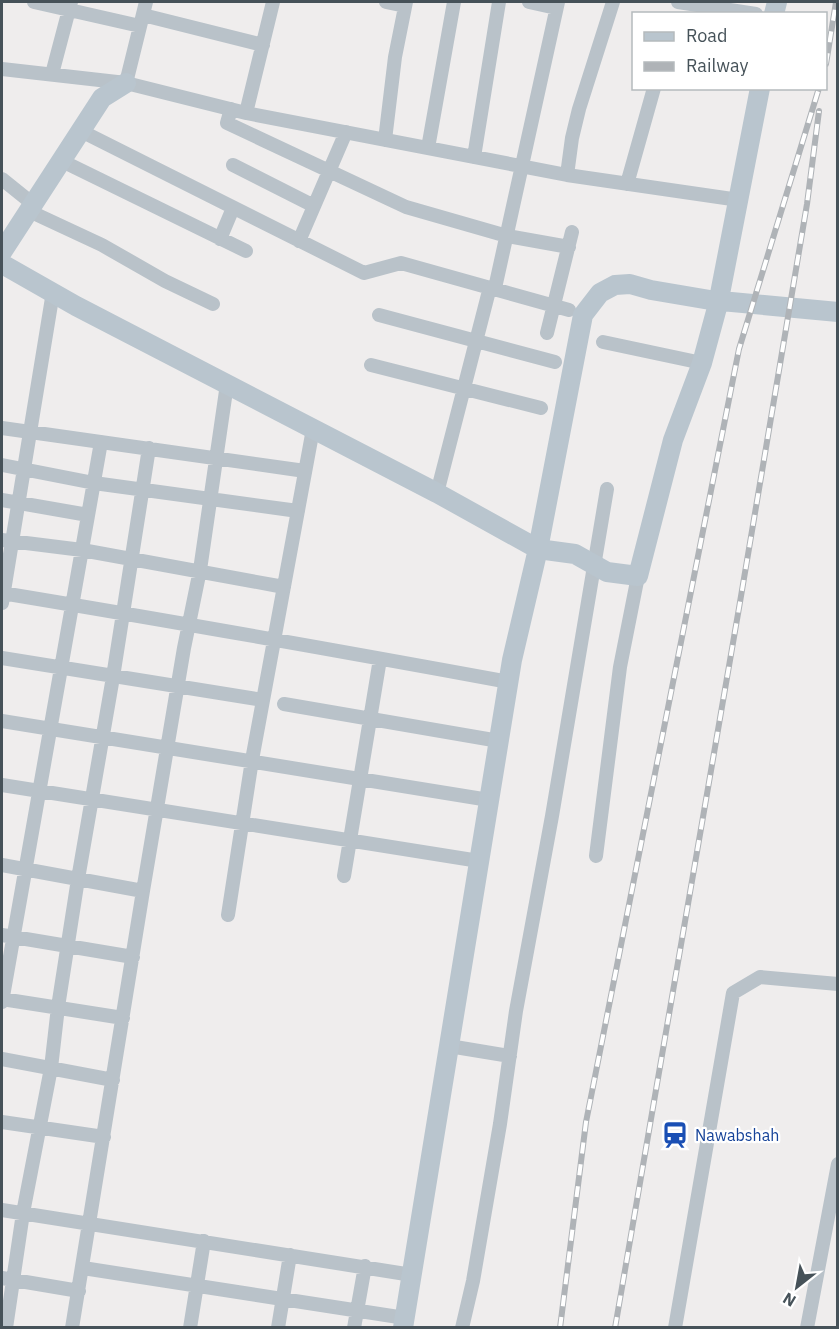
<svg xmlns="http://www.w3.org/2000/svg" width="839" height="1329" viewBox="0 0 839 1329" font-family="'IBM Plex Sans',sans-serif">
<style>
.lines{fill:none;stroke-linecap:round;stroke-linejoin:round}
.street{stroke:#b9c2c9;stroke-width:14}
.secondary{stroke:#b9c5ce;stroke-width:20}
.rail-casing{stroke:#afb3b7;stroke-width:6}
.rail{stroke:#fff;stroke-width:4;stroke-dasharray:11;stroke-linecap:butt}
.labels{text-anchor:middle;stroke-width:4.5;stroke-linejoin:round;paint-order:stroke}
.transit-label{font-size:16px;fill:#164399;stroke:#fff;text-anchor:start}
</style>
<rect width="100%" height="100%" fill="#efeded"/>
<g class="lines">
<path class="street" d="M 34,2 L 140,26
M 386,2 L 405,6
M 529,2 L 556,8
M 678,2 L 756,14
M 143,15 L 263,45
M 2,69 L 126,83 L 246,113 L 567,175 L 739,200
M 52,74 L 71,2
M 126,83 L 146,2
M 231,109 L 227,123 L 406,207 L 507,236 L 569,247
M 246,113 L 273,2
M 81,131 L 364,273 L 401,263 L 569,310
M 385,140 L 395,57 L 406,2
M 428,148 L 454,2
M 474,157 L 499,2
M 62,161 L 246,251
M 233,165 L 314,206
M 567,175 L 572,138 L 579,109 L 613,2
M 2,179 L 33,204
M 627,184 L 654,88
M 29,211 L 102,245 L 165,281 L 213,304
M 220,239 L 233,208
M 299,241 L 346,132
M 495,288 L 558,2
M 379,315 L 555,362
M 547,333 L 572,232
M 603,342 L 702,363
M 371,365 L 541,408
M 2,428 L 305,471
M 2,465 L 94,483 L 298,511
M 437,493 L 490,287
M 2,500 L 88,515
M 2,540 L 82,550 L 284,587
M 2,593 C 171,621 340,651 509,682
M 2,603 L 53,292
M 2,658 L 263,700
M 284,704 L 499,741
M 2,721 L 489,800
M 2,785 L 479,861
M 596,856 L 620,667 L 638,576
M 2,865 L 143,891
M 344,876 L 380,659
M 228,915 L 252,760 L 313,429
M 2,935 L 133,957
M 2,999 L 123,1018
M 2,1002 L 101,442
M 449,1046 L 510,1056
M 2,1059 L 113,1080
M 2,1122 L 104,1137
M 2,1210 L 412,1275
M 83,1268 L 405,1318
M 2,1278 L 79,1291
M 6,1328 L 23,1213 L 51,1068 L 58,1007 L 78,879 L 113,677 L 149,448
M 72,1328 L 143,891 L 184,648 L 200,570 L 227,384
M 190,1328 L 204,1241
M 278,1328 L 290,1255
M 354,1328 L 365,1266
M 462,1328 L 473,1281 L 500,1124 L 516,1011 L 552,816 L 607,489
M 675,1328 L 733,993 L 760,977 L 838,984
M 807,1328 L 838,1164"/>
<path class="secondary" d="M 774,14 L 777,2
M 2,252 L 102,98 L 126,83
M 2,264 L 76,306 L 437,493 L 538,549 L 575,554 L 607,572 L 638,576 L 673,440 L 702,363 L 718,304 L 760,88
M 403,1328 L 512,660 L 538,549 L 583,315 L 600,293 L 615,285 L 630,284 L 651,290 L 710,300 L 838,312"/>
<defs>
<path id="rail" d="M 826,64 L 836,2
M 560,1328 L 586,1122 L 739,349 L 819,88
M 615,1328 L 739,608 L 807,204 L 819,111"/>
</defs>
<use href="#rail" class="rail-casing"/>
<use href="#rail" class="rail"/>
</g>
<defs>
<symbol id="station-bare" viewBox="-9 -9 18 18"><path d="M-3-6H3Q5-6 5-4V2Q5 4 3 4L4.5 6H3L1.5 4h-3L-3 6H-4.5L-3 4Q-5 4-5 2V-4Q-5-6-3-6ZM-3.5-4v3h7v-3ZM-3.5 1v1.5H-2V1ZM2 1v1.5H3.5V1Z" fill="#1a4fb4" stroke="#fff" stroke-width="2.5" paint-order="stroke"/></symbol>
</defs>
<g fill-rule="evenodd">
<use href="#station-bare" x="656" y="1116" width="38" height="38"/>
</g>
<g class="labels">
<g class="transit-label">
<text x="695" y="1141">Nawabshah</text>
</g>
</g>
<rect width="839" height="1329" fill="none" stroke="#465259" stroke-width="6"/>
<rect x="632" y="12" width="195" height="78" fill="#ffffff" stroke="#b5babd" stroke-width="1.5"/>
<rect x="644" y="32" width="30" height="9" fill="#b9c5ce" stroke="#b5babd" stroke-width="1.5"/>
<text x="686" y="42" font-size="18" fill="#465259">Road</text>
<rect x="644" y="62" width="30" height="9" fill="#afb3b7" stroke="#b5babd" stroke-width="1.5"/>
<text x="686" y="72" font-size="18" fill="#465259">Railway</text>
<g transform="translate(797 1287) rotate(211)" stroke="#ffffff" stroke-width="4.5" paint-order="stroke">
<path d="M0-4.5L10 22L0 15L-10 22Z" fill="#465259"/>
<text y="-9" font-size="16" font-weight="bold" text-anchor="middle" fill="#465259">N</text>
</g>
</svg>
